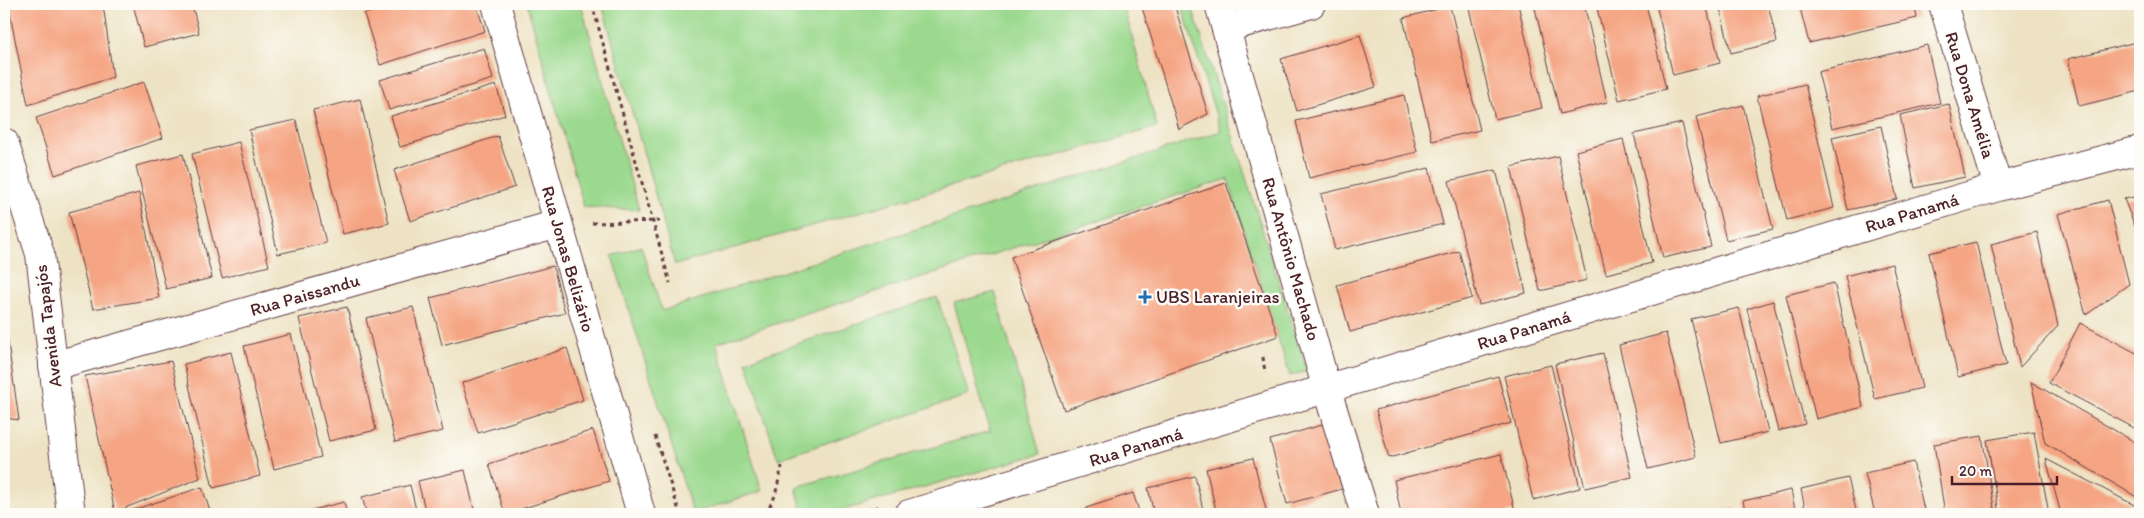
<svg xmlns="http://www.w3.org/2000/svg" width="2144" height="518" viewBox="0 0 2144 518" font-family="Itim,sans-serif">
<style>
.green{fill:#9bd98e;stroke:#727c5c}
.building{fill:#f5a583}
.lines{fill:none;stroke-linecap:round;stroke-linejoin:round}
.minor-casing{stroke:#623c42;stroke-width:30}
.tertiary-casing{stroke:#623c42;stroke-width:30}
.secondary-casing{stroke:#623c42;stroke-width:30}
.path{stroke:#623c42;stroke-width:3;stroke-dasharray:4 4;stroke-linecap:butt}
.minor{stroke:#fff;stroke-width:28}
.tertiary{stroke:#fff;stroke-width:28}
.secondary{stroke:#fff;stroke-width:28}
.poi-dot{fill:#1f6fb2;stroke:#fdfcf7;stroke-width:2}
.labels{text-anchor:middle;stroke-width:5;stroke-linejoin:round;paint-order:stroke}
.street-label{font-size:18px;fill:#4a1f2b;stroke:#fdfcf7}
.poi-label{font-size:18px;fill:#4a1f2b;stroke:#fdfcf7;text-anchor:start}
</style>
<rect width="100%" height="100%" fill="#fdfcf7"/>
<filter id="ink" filterUnits="userSpaceOnUse"><feTurbulence type="fractalNoise" baseFrequency=".02" numOctaves="2"/><feDisplacementMap in="SourceGraphic" scale="10" xChannelSelector="R" yChannelSelector="G"/><feConvolveMatrix kernelMatrix="1 2 1 2 8 2 1 2 1" color-interpolation-filters="sRGB"/></filter>
<filter id="wash" filterUnits="userSpaceOnUse"><feTurbulence type="fractalNoise" baseFrequency=".0096" numOctaves="4" result="noise"/><feDisplacementMap in="SourceGraphic" scale="20" xChannelSelector="R" yChannelSelector="G"/><feGaussianBlur stdDeviation="1.12" result="paint"/><feColorMatrix in="noise" values="0 0 0 0 0 0 0 0 0 0 0 0 0 0 0 0 0 1.4 0 .05"/><feComposite in="paint" operator="in"/></filter>
<g filter="url(#wash)">
<rect width="100%" height="100%" fill="#ede2c3"/>
<path class="green" d="M 527,4 L 581,4 L 639,210 L 584,207 Z
M 602,4 L 1123,4 L 1157,127 L 675,265 Z
M 1181,4 L 1191,4 L 1307,371 L 1290,376 L 1228,179 L 716,343 L 762,491 L 693,513 L 612,256 L 641,246 L 662,311 L 1221,131 Z
M 995,292 L 1040,454 L 829,514 L 803,514 L 796,487 L 990,431 L 954,303 Z
M 937,297 L 969,395 L 778,459 L 746,361 Z"/>
<g id="blocks">
<path class="building" d="M 8,4 L 103,4 L 113,77 L 28,105 Z
M 133,4 L 192,4 L 199,33 L 144,47 Z
M 396,4 L 476,4 L 485,31 L 380,65 L 364,14 Z
M 1141,4 L 1174,4 L 1208,114 L 1179,129 Z
M 1468,4 L 1518,4 L 1542,108 L 1495,119 Z
M 1534,4 L 1584,4 L 1607,102 L 1560,114 Z
M 1596,4 L 1646,4 L 1666,89 L 1619,100 Z
M 1656,4 L 1706,4 L 1720,63 L 1673,75 Z
M 1719,4 L 1768,4 L 1777,42 L 1731,53 Z
M 1799,4 L 1914,4 L 1917,18 L 1809,43 Z
M 1450,6 L 1480,130 L 1432,141 L 1403,18 Z
M 1360,35 L 1376,87 L 1297,111 L 1281,59 Z
M 2140,41 L 2140,91 L 2079,106 L 2068,59 Z
M 1927,45 L 1940,103 L 1832,128 L 1818,72 Z
M 484,48 L 493,79 L 389,110 L 380,80 Z
M 144,82 L 163,138 L 55,175 L 36,118 Z
M 1805,84 L 1834,208 L 1787,220 L 1757,96 Z
M 496,85 L 505,115 L 400,147 L 391,116 Z
M 1404,95 L 1417,152 L 1309,178 L 1296,121 Z
M 360,99 L 389,223 L 343,234 L 313,110 Z
M 1949,104 L 1965,177 L 1915,188 L 1900,115 Z
M 1743,105 L 1773,229 L 1726,240 L 1696,117 Z
M 296,120 L 326,243 L 278,254 L 249,130 Z
M 1682,123 L 1711,247 L 1663,258 L 1634,134 Z
M 1881,126 L 1897,199 L 1848,210 L 1832,137 Z
M 498,136 L 515,187 L 410,221 L 394,170 Z
M 1623,139 L 1652,263 L 1606,274 L 1576,151 Z
M 239,142 L 269,266 L 222,278 L 192,154 Z
M 183,154 L 212,278 L 166,289 L 136,166 Z
M 1558,156 L 1587,280 L 1540,291 L 1511,167 Z
M 1429,168 L 1443,224 L 1335,250 L 1321,194 Z
M 1496,170 L 1526,293 L 1479,305 L 1449,181 Z
M 1226,183 L 1278,336 L 1064,410 L 1011,257 Z
M 139,193 L 159,298 L 93,309 L 69,212 Z
M 2140,196 L 2140,239 L 2124,199 Z
M 2108,200 L 2129,284 L 2086,315 L 2058,214 Z
M 2037,232 L 2058,326 L 2020,367 L 1991,244 Z
M 1976,242 L 2006,365 L 1958,377 L 1929,253 Z
M 1459,251 L 1472,298 L 1350,332 L 1337,285 Z
M 1892,264 L 1922,388 L 1875,399 L 1845,276 Z
M 553,266 L 565,313 L 442,345 L 430,298 Z
M 1834,283 L 1863,407 L 1816,419 L 1786,295 Z
M 1773,301 L 1805,424 L 1778,431 L 1747,309 Z
M 347,307 L 376,430 L 329,441 L 299,318 Z
M 413,307 L 443,431 L 395,442 L 366,318 Z
M 1739,308 L 1768,432 L 1721,443 L 1691,319 Z
M 4,322 L 5,322 L 19,420 L 4,418 Z
M 2080,323 L 2140,355 L 2140,431 L 2049,383 Z
M 1666,333 L 1696,457 L 1648,469 L 1619,345 Z
M 291,334 L 321,457 L 274,469 L 244,346 Z
M 567,348 L 583,400 L 478,433 L 462,383 Z
M 231,352 L 260,476 L 213,488 L 184,364 Z
M 1603,353 L 1632,477 L 1585,488 L 1555,364 Z
M 171,361 L 200,478 L 115,512 L 85,376 Z
M 1551,365 L 1580,488 L 1533,500 L 1504,376 Z
M 1498,376 L 1511,423 L 1389,458 L 1376,410 Z
M 2031,382 L 2140,445 L 2140,499 L 2045,443 Z
M 1325,424 L 1342,489 L 1287,504 L 1270,440 Z
M 593,430 L 609,481 L 505,514 L 489,464 Z
M 2034,432 L 2049,514 L 1999,514 L 1987,440 Z
M 1982,436 L 1995,514 L 1945,514 L 1934,444 Z
M 1501,454 L 1515,511 L 1500,514 L 1401,514 L 1394,480 Z
M 1253,458 L 1267,514 L 1217,514 L 1206,469 Z
M 2046,459 L 2140,508 L 2140,514 L 2061,514 Z
M 1913,462 L 1925,514 L 1875,514 L 1865,473 Z
M 465,470 L 475,514 L 426,514 L 418,481 Z
M 1195,476 L 1204,514 L 1154,514 L 1148,488 Z
M 1848,478 L 1857,514 L 1806,514 L 1801,489 Z
M 410,485 L 417,514 L 367,514 L 362,497 Z
M 202,487 L 211,514 L 121,514 Z
M 1791,490 L 1796,514 L 1746,514 L 1743,501 Z
M 1133,493 L 1140,514 L 1088,514 L 1086,508 Z
M 344,502 L 347,514 L 296,514 Z
M 1735,508 L 1736,514 L 1714,514 Z
M 609,510 L 610,514 L 596,514 Z"/>
</g>
</g>
<g filter="url(#ink)">
<use href="#blocks" fill-opacity="0" stroke="#623c42" stroke-width="1"/>
<g class="lines">
<defs>
<path id="minor" d="M 496,4 L 641,514
M 1943,4 L 1998,187
M 1226,28 L 1311,4
M 53,366 L 558,224
M 909,514 L 1998,187 L 2140,150"/>
<path id="tertiary" d="M 1219,4 L 1327,390 L 1365,514"/>
<path id="secondary" d="M 4,142 L 40,254 L 71,514"/>
</defs>
<use href="#minor" class="minor-casing"/>
<use href="#tertiary" class="tertiary-casing"/>
<use href="#secondary" class="secondary-casing"/>
<path class="path" d="M 592,4 L 670,283
M 592,223 L 660,221
M 1263,357 L 1265,373
M 655,436 L 680,514
M 766,514 L 775,496 L 782,466
M 852,514 L 878,507"/>
<use href="#minor" class="minor"/>
<use href="#tertiary" class="tertiary"/>
<use href="#secondary" class="secondary"/>
</g>
</g>
<path class="poi-dot" d="M1142.5 289.5h5v5h5v5h-5v5h-5v-5h-5v-5h5z"/>
<g class="labels">
<g class="street-label">
<text transform="translate(1970 95) rotate(73)" y="6">Rua Dona Amélia</text>
<text transform="translate(1912 213) rotate(-17)" y="6">Rua Panamá</text>
<text transform="translate(568 259) rotate(74)" y="6">Rua Jonas Belizário</text>
<text transform="translate(1291 259) rotate(74)" y="6">Rua Antônio Machado</text>
<text transform="translate(305 295) rotate(-16)" y="6">Rua Paissandu</text>
<text transform="translate(48 326) rotate(-97)" y="6">Avenida Tapajós</text>
<text transform="translate(1524 330) rotate(-17)" y="6">Rua Panamá</text>
<text transform="translate(1136 447) rotate(-17)" y="6">Rua Panamá</text>
</g>
<g class="poi-label">
<text x="1156" y="303">UBS Laranjeiras</text>
</g>
</g>
<rect width="2144" height="518" fill="none" stroke="#fdfcf7" stroke-width="20"/>
<path d="M1952 476v8h105v-8" fill="none" stroke="#4a1f2b" stroke-width="2.5"/>
<text x="1959" y="476" font-size="15" fill="#4a1f2b" stroke="#fdfcf7" stroke-width="4" paint-order="stroke">20 m</text>
</svg>
